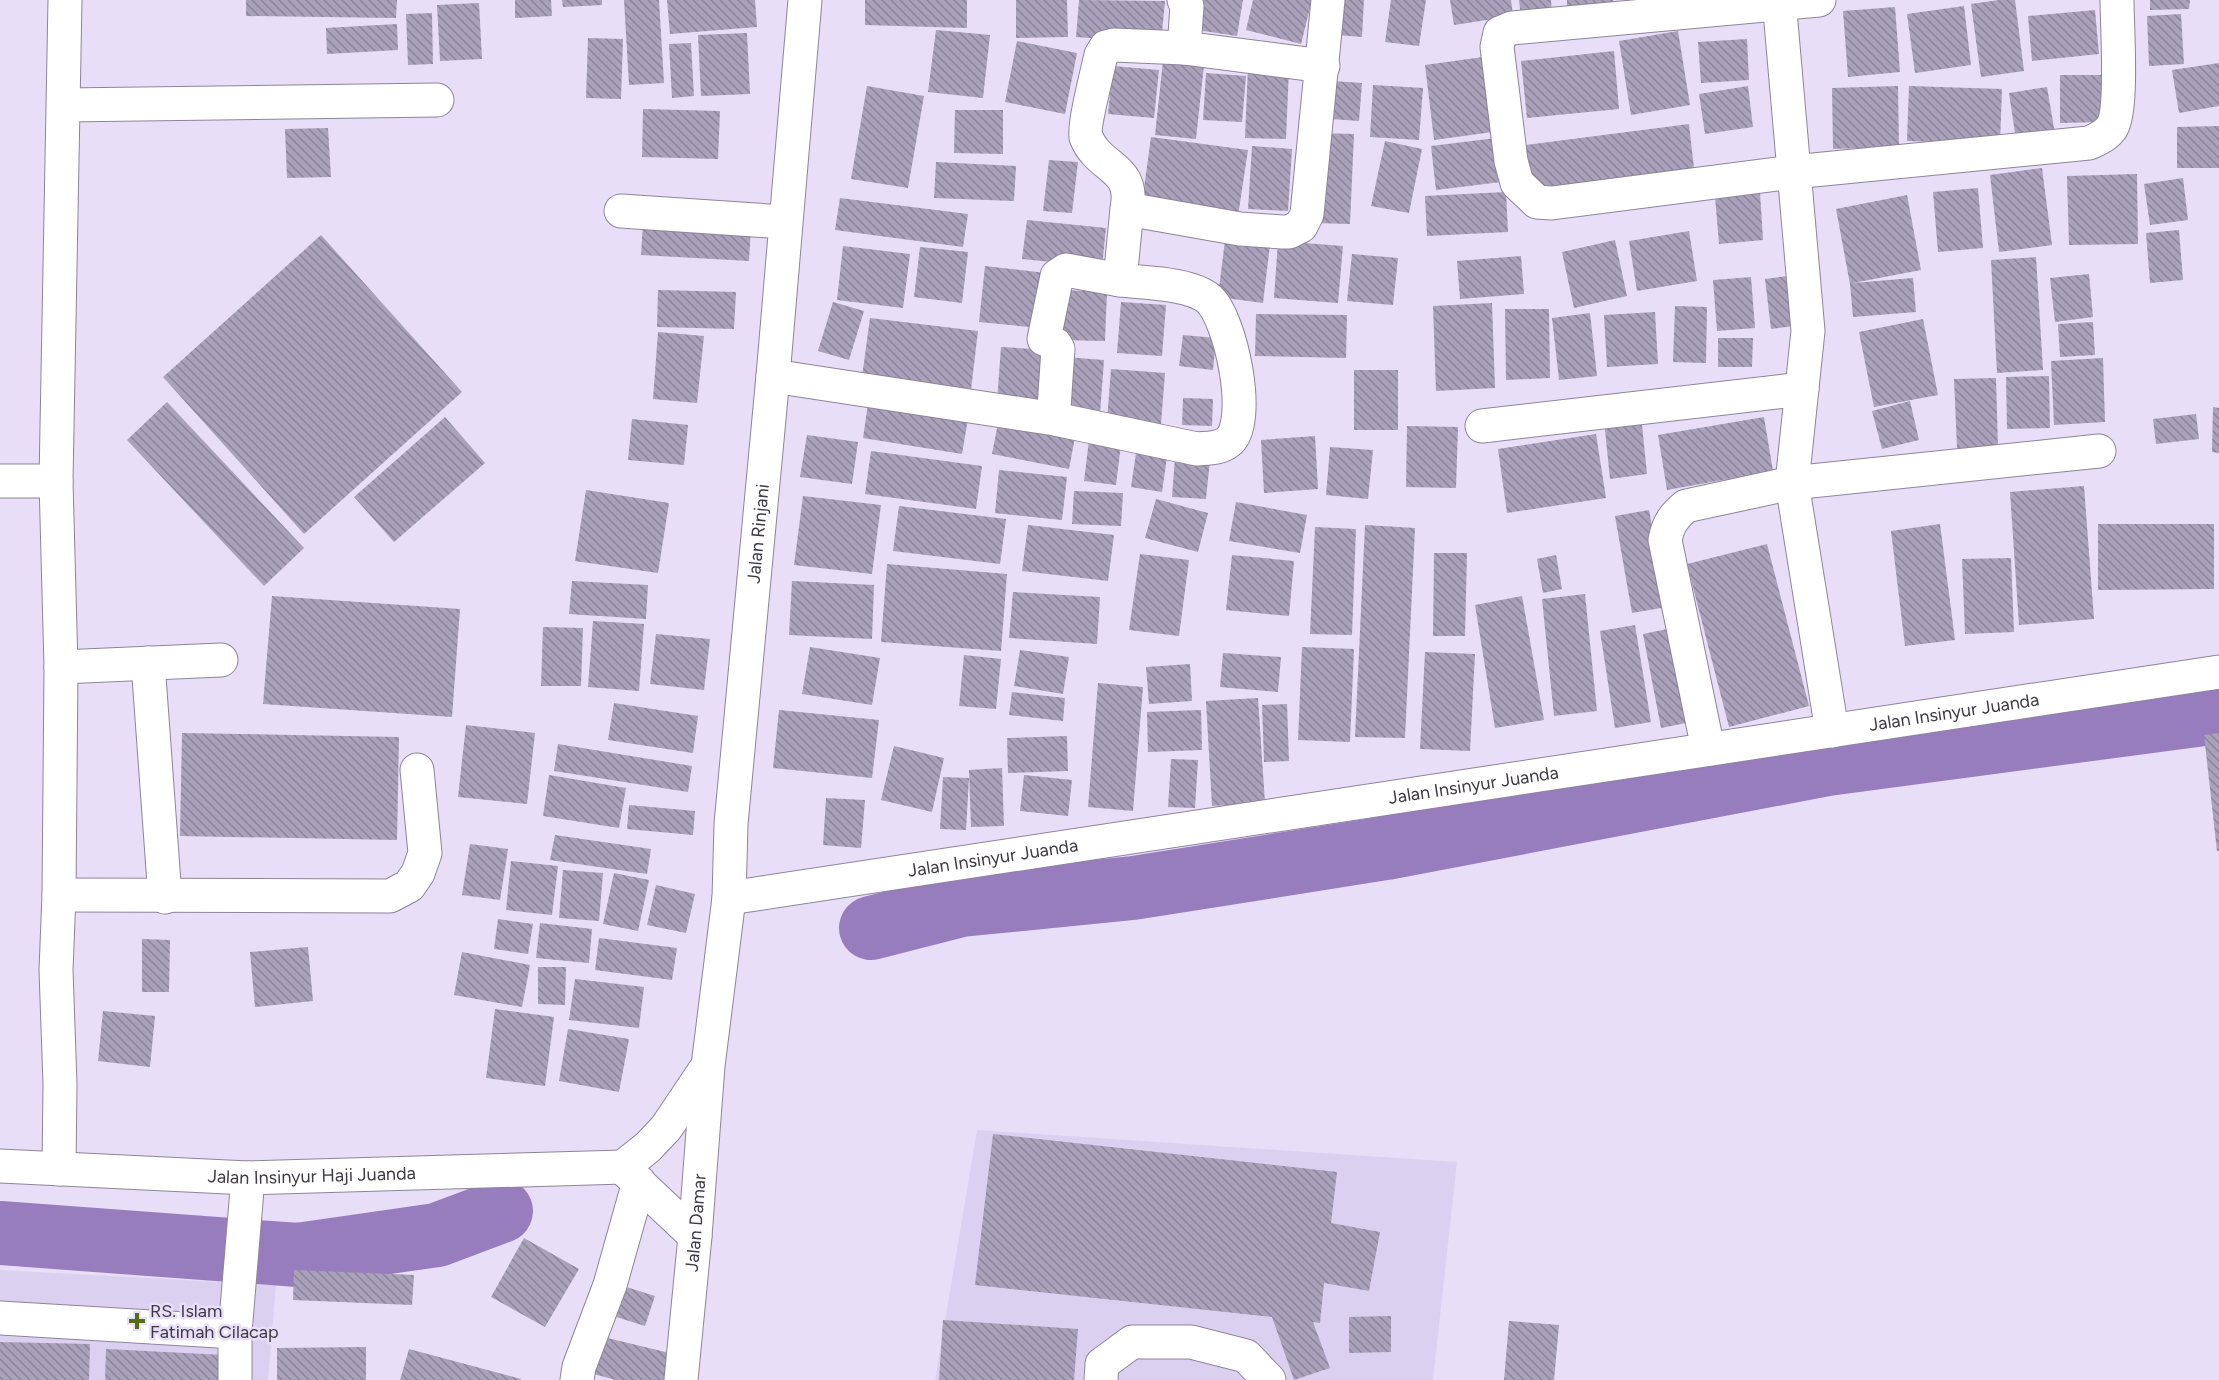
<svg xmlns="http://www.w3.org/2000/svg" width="2219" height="1380" viewBox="0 0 2219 1380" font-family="Figtree,sans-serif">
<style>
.built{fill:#dcd0f1}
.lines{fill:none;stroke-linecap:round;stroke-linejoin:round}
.river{stroke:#977dbd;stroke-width:64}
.building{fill:url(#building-back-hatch)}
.minor-casing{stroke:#8d849c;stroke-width:35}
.minor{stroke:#fff;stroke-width:33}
.poi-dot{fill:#576a17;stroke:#e8def8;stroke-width:2}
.labels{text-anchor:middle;stroke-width:5;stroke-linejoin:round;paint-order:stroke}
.street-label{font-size:18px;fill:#3e3a45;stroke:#e8def8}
.poi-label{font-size:18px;fill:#3e3a45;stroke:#e8def8;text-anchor:start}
</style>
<defs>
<pattern id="building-back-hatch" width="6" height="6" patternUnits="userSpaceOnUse" patternTransform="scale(1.5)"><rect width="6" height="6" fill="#aaa1ba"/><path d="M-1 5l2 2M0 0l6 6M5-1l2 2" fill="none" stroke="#8c8499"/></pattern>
</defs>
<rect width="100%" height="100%" fill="#e8def8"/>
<path class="built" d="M 977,1130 L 1457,1162 L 1433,1380 L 935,1380 Z
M 0,1270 L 276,1285 L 268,1380 L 0,1380 Z"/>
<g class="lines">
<path class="river" d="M 871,928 L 961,905 L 1133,888 L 1386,848 L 1827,764 L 2219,712
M 0,1233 L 298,1255 L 437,1235 L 501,1211"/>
</g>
<path class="building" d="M 246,0 L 397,0 L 396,18 L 246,16 Z
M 515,0 L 551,0 L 552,16 L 515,18 Z
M 562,0 L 602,0 L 602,5 L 563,7 Z
M 624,0 L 659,0 L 664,83 L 629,85 Z
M 667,0 L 755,0 L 757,27 L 670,34 Z
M 865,0 L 967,0 L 967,28 L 865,25 Z
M 1016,0 L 1067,0 L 1068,37 L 1016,38 Z
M 1079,0 L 1165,1 L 1161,43 L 1076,37 Z
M 1194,0 L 1243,0 L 1237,36 L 1190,29 Z
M 1253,0 L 1312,0 L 1301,44 L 1246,30 Z
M 1338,0 L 1364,0 L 1362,37 L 1336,35 Z
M 1391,0 L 1426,0 L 1419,46 L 1385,42 Z
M 1450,0 L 1511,0 L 1513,16 L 1454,25 Z
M 1519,0 L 1551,0 L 1552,15 L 1521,18 Z
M 1567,0 L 1613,0 L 1614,8 L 1567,11 Z
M 1999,0 L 2015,0 L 2024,71 L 1981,77 L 1971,4 Z
M 2150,0 L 2190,0 L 2189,9 L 2150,10 Z
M 479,3 L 482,59 L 440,61 L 437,5 Z
M 1964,6 L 1971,65 L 1915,73 L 1907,14 Z
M 1895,7 L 1900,72 L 1848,77 L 1843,11 Z
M 2095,10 L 2099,54 L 2032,61 L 2028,16 Z
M 432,13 L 433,64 L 408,65 L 406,14 Z
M 2181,14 L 2184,64 L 2149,66 L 2147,16 Z
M 397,24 L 398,50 L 327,54 L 326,28 Z
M 936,30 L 990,35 L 983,98 L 928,92 Z
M 1678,31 L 1690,105 L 1631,115 L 1619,41 Z
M 747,33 L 750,94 L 701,96 L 698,35 Z
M 588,38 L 623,39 L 621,99 L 586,98 Z
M 1747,39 L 1749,80 L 1701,83 L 1698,42 Z
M 1017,41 L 1077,53 L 1065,114 L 1005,102 Z
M 691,43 L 694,96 L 672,98 L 669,44 Z
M 1614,51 L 1619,109 L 1527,118 L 1521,61 Z
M 1483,57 L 1493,132 L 1434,140 L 1425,65 Z
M 1163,61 L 1204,65 L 1196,139 L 1155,135 Z
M 2219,63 L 2219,106 L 2179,113 L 2172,70 Z
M 1113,66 L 1159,70 L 1154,118 L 1108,114 Z
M 1248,67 L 1289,68 L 1286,139 L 1245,138 Z
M 1206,73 L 1246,76 L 1242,122 L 1203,120 Z
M 2060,75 L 2104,75 L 2104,122 L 2060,123 Z
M 1333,81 L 1362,83 L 1359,121 L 1331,119 Z
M 1373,85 L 1423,88 L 1419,140 L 1370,137 Z
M 867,86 L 924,96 L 908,188 L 851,179 Z
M 1748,86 L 1753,127 L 1705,134 L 1699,94 Z
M 1898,86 L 1899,147 L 1833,149 L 1832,88 Z
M 1909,86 L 2002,89 L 2000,144 L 1907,141 Z
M 2047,87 L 2055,134 L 2016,140 L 2009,93 Z
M 643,109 L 720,111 L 718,159 L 642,157 Z
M 955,110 L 1003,110 L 1003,154 L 954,153 Z
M 1689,124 L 1694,168 L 1531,189 L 1526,145 Z
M 2219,126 L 2219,168 L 2177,168 L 2177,127 Z
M 328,128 L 331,177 L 287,178 L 285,129 Z
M 1318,133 L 1354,134 L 1350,224 L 1314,223 Z
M 1151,137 L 1248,150 L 1238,216 L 1142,203 Z
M 1496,138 L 1501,182 L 1436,190 L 1431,146 Z
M 1385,141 L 1422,149 L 1409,213 L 1371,206 Z
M 1252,146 L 1292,149 L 1288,211 L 1248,209 Z
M 1049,160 L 1078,162 L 1072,213 L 1043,211 Z
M 936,162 L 1016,166 L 1014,201 L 934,198 Z
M 2042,168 L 2052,245 L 1999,252 L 1990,175 Z
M 2137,174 L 2138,244 L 2069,245 L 2067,176 Z
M 2183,178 L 2188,220 L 2150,225 L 2144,184 Z
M 1978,188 L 1983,248 L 1938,252 L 1933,192 Z
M 1506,192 L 1508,232 L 1427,236 L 1425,196 Z
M 1760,192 L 1763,240 L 1719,244 L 1715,196 Z
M 1907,195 L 1921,270 L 1853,283 L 1913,278 L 1916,312 L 1853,317 L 1850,284 L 1836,209 Z
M 840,198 L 968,214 L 963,247 L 835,230 Z
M 1027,220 L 1106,228 L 1102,267 L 1022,259 Z
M 643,221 L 751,227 L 749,261 L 641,255 Z
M 2179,230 L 2183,280 L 2150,283 L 2146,233 Z
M 1689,231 L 1697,281 L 1637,291 L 1629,241 Z
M 321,235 L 462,392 L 304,534 L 163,377 Z
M 1225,240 L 1270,245 L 1263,303 L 1218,297 Z
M 1615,240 L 1627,296 L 1574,308 L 1562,252 Z
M 1278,241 L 1343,246 L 1338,303 L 1274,298 Z
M 843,246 L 910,254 L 903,308 L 837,300 Z
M 920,247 L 968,252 L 962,303 L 914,297 Z
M 1352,254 L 1398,258 L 1393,305 L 1347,301 Z
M 1521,256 L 1524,294 L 1460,299 L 1457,261 Z
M 2036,257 L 2043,370 L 1997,373 L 1991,260 Z
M 985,266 L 1046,273 L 1040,328 L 979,322 Z
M 2089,274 L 2093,317 L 2055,322 L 2050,278 Z
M 1787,276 L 1794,326 L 1771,329 L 1765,279 Z
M 1751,277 L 1755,328 L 1717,331 L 1713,280 Z
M 658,290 L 736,292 L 734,329 L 657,327 Z
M 1062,290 L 1107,292 L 1105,341 L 1060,340 Z
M 833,302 L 864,311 L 849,360 L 818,351 Z
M 1121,302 L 1166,305 L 1162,356 L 1117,353 Z
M 1492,303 L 1495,388 L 1436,391 L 1433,306 Z
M 1675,306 L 1707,307 L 1706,363 L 1673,362 Z
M 1505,309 L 1549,309 L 1550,378 L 1506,380 Z
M 1655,312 L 1658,364 L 1607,367 L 1604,315 Z
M 1590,313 L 1597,376 L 1559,380 L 1552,318 Z
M 1256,314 L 1347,315 L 1346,358 L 1255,356 Z
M 870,318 L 978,331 L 971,390 L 862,377 Z
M 1923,319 L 1938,395 L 1874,407 L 1859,332 Z
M 2093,322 L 2095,355 L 2060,357 L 2058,324 Z
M 658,332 L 704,336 L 697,403 L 653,399 Z
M 1183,335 L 1216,338 L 1213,370 L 1179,366 Z
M 1718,338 L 1753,338 L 1752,367 L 1718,367 Z
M 1001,347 L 1052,350 L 1048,404 L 997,401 Z
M 1065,357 L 1104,360 L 1100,414 L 1061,411 Z
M 2103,358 L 2105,422 L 2054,425 L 2051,361 Z
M 1111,369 L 1165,373 L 1161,424 L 1107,420 Z
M 1354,370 L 1398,370 L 1398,430 L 1354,430 Z
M 2049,376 L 2050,428 L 2007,429 L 2006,377 Z
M 1996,378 L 1998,447 L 1957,448 L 1954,379 Z
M 869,397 L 969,413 L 962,454 L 863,438 Z
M 1183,398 L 1213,399 L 1212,426 L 1182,425 Z
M 1910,401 L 1919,440 L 1882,449 L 1872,411 Z
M 167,402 L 304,548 L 264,586 L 127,440 Z
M 2213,407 L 2219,408 L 2219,453 L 2212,452 Z
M 2196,414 L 2199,439 L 2156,444 L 2153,419 Z
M 1641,415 L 1647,474 L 1610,479 L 1604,420 Z
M 445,417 L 485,463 L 394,542 L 354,497 Z
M 1764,417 L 1773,471 L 1667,490 L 1658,435 Z
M 999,418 L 1076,432 L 1069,469 L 992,454 Z
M 632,419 L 688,425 L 684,465 L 628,460 Z
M 1407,426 L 1458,427 L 1456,488 L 1406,487 Z
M 1596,434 L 1606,498 L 1507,513 L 1498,449 Z
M 807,435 L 858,442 L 852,484 L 800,477 Z
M 1315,436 L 1318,489 L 1264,493 L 1261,440 Z
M 1089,440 L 1121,444 L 1116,485 L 1084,481 Z
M 1137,446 L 1168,450 L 1162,492 L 1131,487 Z
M 1330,447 L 1373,450 L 1368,499 L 1326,495 Z
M 871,451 L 982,466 L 976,509 L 865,494 Z
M 1175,457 L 1210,460 L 1206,499 L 1172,497 Z
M 999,470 L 1067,477 L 1062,520 L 995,513 Z
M 2084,486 L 2094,619 L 2019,625 L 2010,492 Z
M 586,490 L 669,503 L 658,573 L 575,561 Z
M 1074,491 L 1123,493 L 1121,526 L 1072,524 Z
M 803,496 L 881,505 L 872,574 L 794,565 Z
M 1156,499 L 1208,513 L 1198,552 L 1145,538 Z
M 1236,502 L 1307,515 L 1300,553 L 1229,541 Z
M 899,506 L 1006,519 L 1000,564 L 893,551 Z
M 1649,510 L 1667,607 L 1632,613 L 1615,516 Z
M 1940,524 L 1955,640 L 1905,646 L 1891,531 Z
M 2098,524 L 2214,524 L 2214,589 L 2098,590 Z
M 1028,525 L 1114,535 L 1108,581 L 1022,571 Z
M 1365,525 L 1415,528 L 1405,738 L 1355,737 Z
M 1315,527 L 1356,529 L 1352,635 L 1310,634 Z
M 1767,544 L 1809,706 L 1729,727 L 1687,564 Z
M 1434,553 L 1467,553 L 1465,636 L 1433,636 Z
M 1140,554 L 1189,560 L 1179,636 L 1129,630 Z
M 1232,555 L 1294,561 L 1289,616 L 1226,610 Z
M 1556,555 L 1562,589 L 1543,593 L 1537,559 Z
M 2011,558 L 2014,632 L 1965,634 L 1962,559 Z
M 887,564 L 1007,574 L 1001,651 L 881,642 Z
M 572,581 L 648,585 L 646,619 L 569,614 Z
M 792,581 L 874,585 L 872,639 L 789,635 Z
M 1013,592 L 1100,597 L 1097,644 L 1009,638 Z
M 1585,594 L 1597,711 L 1554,716 L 1542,599 Z
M 272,596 L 460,609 L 452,717 L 263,704 Z
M 1522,596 L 1544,720 L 1495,728 L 1475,605 Z
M 593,621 L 644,624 L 639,691 L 588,687 Z
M 1635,625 L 1651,722 L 1615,728 L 1600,631 Z
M 543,627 L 583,628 L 581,686 L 541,686 Z
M 1672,628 L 1691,722 L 1661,728 L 1643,634 Z
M 656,634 L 710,639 L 704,690 L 650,684 Z
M 810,647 L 880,658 L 872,705 L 802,694 Z
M 1302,647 L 1354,649 L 1350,742 L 1298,740 Z
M 1020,650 L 1069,657 L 1063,694 L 1014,686 Z
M 1425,652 L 1475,654 L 1470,751 L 1420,749 Z
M 1223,653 L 1281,657 L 1278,692 L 1220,687 Z
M 964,655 L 1001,659 L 996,709 L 959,706 Z
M 1190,664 L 1192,701 L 1149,704 L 1146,667 Z
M 1098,683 L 1143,687 L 1133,811 L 1088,807 Z
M 1012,692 L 1065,698 L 1063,721 L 1009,715 Z
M 1258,698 L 1265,803 L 1212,806 L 1206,701 Z
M 614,703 L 698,716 L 693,753 L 608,740 Z
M 1287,704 L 1289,761 L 1264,762 L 1262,705 Z
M 779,710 L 879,720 L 872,778 L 773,768 Z
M 1201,710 L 1202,750 L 1148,752 L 1147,712 Z
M 466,725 L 535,733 L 527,804 L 458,797 Z
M 182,733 L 399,737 L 397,840 L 180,836 Z
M 2219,733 L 2219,851 L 2217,851 L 2204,735 Z
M 1067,736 L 1068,771 L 1008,773 L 1007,738 Z
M 558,744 L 692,766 L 688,792 L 554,771 Z
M 894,746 L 944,758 L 932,812 L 881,800 Z
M 1171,759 L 1198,760 L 1195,808 L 1168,807 Z
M 1002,768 L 1004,826 L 971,827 L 969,770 Z
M 549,775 L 626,788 L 619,828 L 543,816 Z
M 1024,775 L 1072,780 L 1068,816 L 1020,811 Z
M 943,777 L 969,778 L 966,830 L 940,829 Z
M 826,798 L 865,800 L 861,848 L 823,845 Z
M 629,805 L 695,811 L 693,835 L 627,829 Z
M 555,835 L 651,849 L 647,874 L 550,860 Z
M 470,844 L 508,849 L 500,900 L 462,895 Z
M 511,861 L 558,866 L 552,915 L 506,910 Z
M 563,870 L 603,873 L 599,921 L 559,918 Z
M 614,873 L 649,880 L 638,931 L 603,924 Z
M 656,885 L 695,894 L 686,933 L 647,925 Z
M 498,919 L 533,924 L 528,954 L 494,949 Z
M 540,923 L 592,929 L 589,963 L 536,958 Z
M 599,938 L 677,948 L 672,980 L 595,970 Z
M 142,939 L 170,940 L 169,992 L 142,992 Z
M 308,947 L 313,1001 L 255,1007 L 250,952 Z
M 462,952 L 530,965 L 522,1007 L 454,995 Z
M 538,967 L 566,967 L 565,1005 L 538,1004 Z
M 575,979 L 644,987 L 639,1028 L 569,1020 Z
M 495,1009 L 554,1017 L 545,1086 L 486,1078 Z
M 103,1011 L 155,1016 L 150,1067 L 98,1061 Z
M 568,1029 L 629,1039 L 619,1092 L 559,1081 Z
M 993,1134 L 1337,1172 L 1331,1223 L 1380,1232 L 1369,1291 L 1324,1283 L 1320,1323 L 1313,1322 L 1330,1368 L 1294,1380 L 1272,1317 L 975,1285 Z
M 524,1238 L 579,1269 L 545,1327 L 491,1297 Z
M 294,1270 L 414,1275 L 412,1305 L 293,1300 Z
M 620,1285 L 655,1296 L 645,1326 L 610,1315 Z
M 1391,1316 L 1391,1352 L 1349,1353 L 1349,1317 Z
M 943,1320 L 1078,1329 L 1074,1380 L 939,1380 Z
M 1509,1321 L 1559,1325 L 1554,1380 L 1504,1380 Z
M 599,1336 L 678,1355 L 671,1380 L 616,1380 L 590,1373 Z
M 0,1342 L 90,1344 L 89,1380 L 0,1380 Z
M 366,1347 L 366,1380 L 277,1380 L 277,1348 Z
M 106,1349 L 224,1355 L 223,1380 L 105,1380 Z
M 409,1349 L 521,1379 L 521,1380 L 400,1380 Z"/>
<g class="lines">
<defs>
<g id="minor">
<path d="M 1184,0 L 1187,6 L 1184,48 L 1323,66"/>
<path d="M 1779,0 L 1808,331 L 1792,483 L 1832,731"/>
<path d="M 1819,0 L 1512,28 L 1500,33 L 1497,47 L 1511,161 L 1517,183 L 1537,202 L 1552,203 L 1793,172 L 2089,143 C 2098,139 2106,136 2112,127 C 2123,109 2117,25 2117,0"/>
<path d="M 64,105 L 437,100"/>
<path d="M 1127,209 C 1135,165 1099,170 1086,137 C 1083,127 1098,69 1101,55 L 1106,47 L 1114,45 L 1184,48"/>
<path d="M 621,211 L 785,222"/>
<path d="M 773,376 L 1055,419 L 1197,449 C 1207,448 1219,449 1228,442 C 1253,423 1231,319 1209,299 C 1190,283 1144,283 1120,280 L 1127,209 L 1240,229 L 1282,232 L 1289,232 L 1301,226 L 1307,214 L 1328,0"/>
<path d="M 1055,419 L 1054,408 L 1058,349 L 1055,344 L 1044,339 L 1057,276 L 1066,270 L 1120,280"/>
<path d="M 1482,426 L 1802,389"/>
<path d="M 0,481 L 56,481"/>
<path d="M 148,663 L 165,897"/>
<path d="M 61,667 L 221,660"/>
<path d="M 1708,749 L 1665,540 C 1668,524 1674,516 1686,506 L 1792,483 L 2099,451"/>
<path d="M 59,895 L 390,896 L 409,886 L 418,873 L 425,853 L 417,770"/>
<path id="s1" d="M 729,898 L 2219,672"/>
<path id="s2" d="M 0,1166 L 248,1178 L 623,1167"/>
<path d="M 623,1167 L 648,1147 L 666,1128 L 705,1070"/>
<path d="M 59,1169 L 60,1084 L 56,970 L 59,895 L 61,667 L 56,481 L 65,0"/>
<path d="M 626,1171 L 695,1236"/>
<path d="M 0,1318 L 235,1332"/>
<path d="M 235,1380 L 235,1332 L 248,1178"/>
<path d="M 577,1380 L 579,1367 L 610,1285 L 639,1182"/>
<path id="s3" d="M 681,1380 L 695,1236 L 708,1066 L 729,898 L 731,824 L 773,376 L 805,0"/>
<path d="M 1101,1380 L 1102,1364 L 1132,1342 L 1191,1342 L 1246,1356 L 1269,1380"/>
</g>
</defs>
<use href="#minor" class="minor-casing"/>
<use href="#minor" class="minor"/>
</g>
<path class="poi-dot" d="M134 1312h6v6h6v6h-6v6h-6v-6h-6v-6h6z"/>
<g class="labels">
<g class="street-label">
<text dy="6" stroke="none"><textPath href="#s3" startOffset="850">Jalan Rinjani</textPath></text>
<text dy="6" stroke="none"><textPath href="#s1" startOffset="1239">Jalan Insinyur Juanda</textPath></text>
<text dy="6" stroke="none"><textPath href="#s1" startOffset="753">Jalan Insinyur Juanda</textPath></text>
<text dy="6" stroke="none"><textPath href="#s1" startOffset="267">Jalan Insinyur Juanda</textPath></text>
<text dy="6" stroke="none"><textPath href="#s2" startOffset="312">Jalan Insinyur Haji Juanda</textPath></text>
<text dy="6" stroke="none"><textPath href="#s3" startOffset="158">Jalan Damar</textPath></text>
</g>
<g class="poi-label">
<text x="150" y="1317">RS. Islam<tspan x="150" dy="21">Fatimah Cilacap</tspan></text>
</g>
</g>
</svg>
